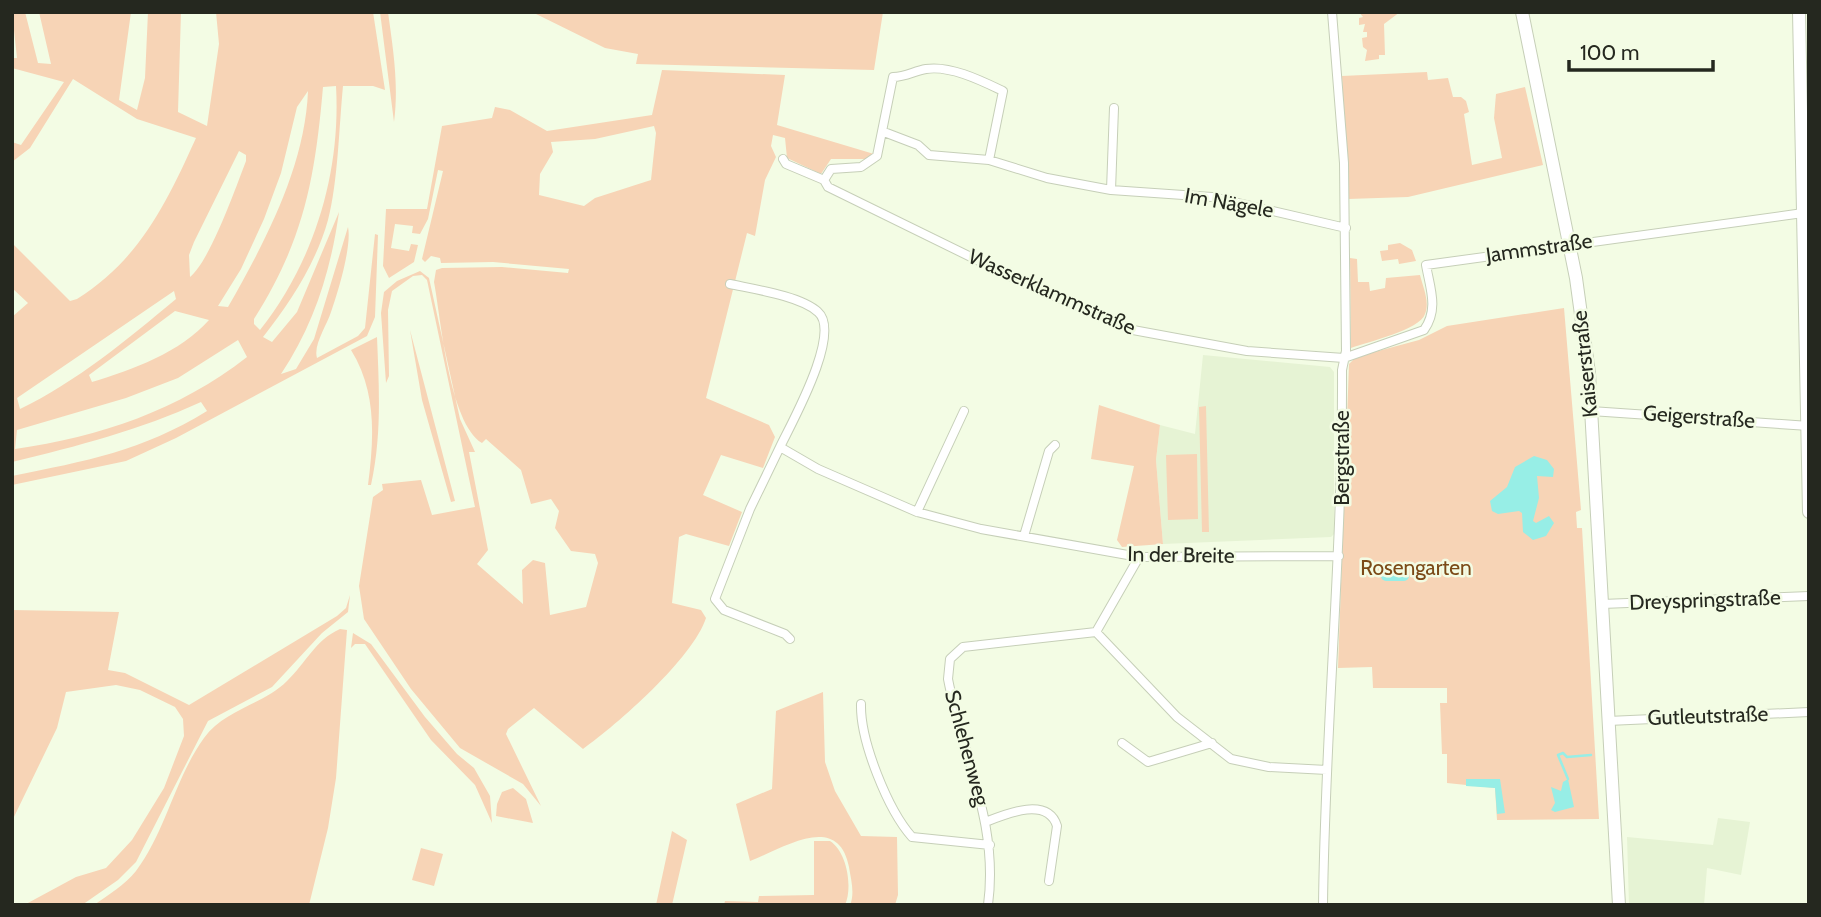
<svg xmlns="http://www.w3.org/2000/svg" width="1821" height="917" viewBox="0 0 1821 917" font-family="Cabin,sans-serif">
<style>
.built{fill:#e6f3d4}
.green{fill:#f7d4b6;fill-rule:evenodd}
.water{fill:#97eee6}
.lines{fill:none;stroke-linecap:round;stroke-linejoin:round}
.stream{stroke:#97eee6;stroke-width:2.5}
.canal{stroke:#97eee6;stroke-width:10}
.street-casing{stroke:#c6cfb8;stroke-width:10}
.secondary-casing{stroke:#c6cfb8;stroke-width:14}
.street{stroke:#fff;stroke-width:8}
.secondary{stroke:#fff;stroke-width:12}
.labels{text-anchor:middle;stroke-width:5;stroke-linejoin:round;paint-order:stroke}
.street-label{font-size:21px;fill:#25281f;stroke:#f3fce4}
.park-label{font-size:21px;fill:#7b4a17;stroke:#f3fce4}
</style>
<rect width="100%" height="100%" fill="#f3fce4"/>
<path class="built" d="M 1203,355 L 1330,367 L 1334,372 L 1334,534 L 1331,537 L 1163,544 L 1156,460 L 1160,425 L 1195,434 Z
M 1718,818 L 1750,822 L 1741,875 L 1707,868 L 1704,905 L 1629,905 L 1627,837 L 1713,845 Z"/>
<path class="green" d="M 12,12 L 25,12 L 38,63 L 51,64 L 39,12 L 131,12 L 119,100 L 137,110 L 145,78 L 148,12 L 181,12 L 178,112 L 207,126 L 219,44 L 216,12 L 373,12 L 385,90 L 373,86 L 343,86 C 339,127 338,182 328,220 C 316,263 290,303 263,337 L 272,342 L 297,312 L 339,212 C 331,270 314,325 281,374 L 296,369 L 314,339 L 348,227 C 352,246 338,292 331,312 C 327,325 313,345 317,358 L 358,336 L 365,328 L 375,234 L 378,235 L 375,317 L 367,336 L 176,438 L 126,461 L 12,485 L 12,476 C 86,461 142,451 207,411 L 201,402 C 140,430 78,446 12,462 L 12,317 L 28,303 L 12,288 L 12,243 L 70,301 L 77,299 C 140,259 166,204 196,138 L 137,119 L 73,79 L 30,148 L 12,162 L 12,142 L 21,145 L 64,82 L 12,68 L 12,58 L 17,58 ZM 336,86 C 341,173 314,262 260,330 L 254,324 L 254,319 C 304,240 315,179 323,87 ZM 308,91 C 305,167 265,242 228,307 L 218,306 L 241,269 L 264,219 L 281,173 L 297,107 ZM 239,151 L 246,155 L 246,161 C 236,187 210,261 190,277 L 189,255 L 194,242 ZM 174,291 L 176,299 C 128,339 76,382 20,409 L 17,398 ZM 175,311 L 209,320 C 181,352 132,370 92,382 L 89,375 ZM 238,340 L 247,357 C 179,410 100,437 15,449 L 17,430 L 126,398 L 178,378 Z
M 380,12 L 388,12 C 393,49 399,84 394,122 Z
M 532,12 L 883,12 L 874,70 L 636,64 L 638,54 L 605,48 Z
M 1359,12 L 1400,12 L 1384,24 L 1385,55 L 1379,55 L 1379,59 L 1365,61 L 1367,50 L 1363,47 L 1362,38 L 1367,37 L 1367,32 L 1363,32 L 1365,24 L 1359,25 L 1359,18 L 1363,17 Z
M 662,70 L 785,75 L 777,125 L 874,154 L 866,159 L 831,159 L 821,174 L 787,158 L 785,138 L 773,135 L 771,146 L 776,157 L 765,180 L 755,236 L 747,233 L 706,398 L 769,425 L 775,437 L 763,468 L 721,455 L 703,495 L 742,512 L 729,546 L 686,534 L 679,537 L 672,603 L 701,610 L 706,618 C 693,658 618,724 583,749 L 534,708 L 508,729 L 506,734 L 541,806 L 523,784 L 460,748 L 411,689 L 364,619 L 359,586 L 373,497 L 383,490 L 382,484 L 421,480 L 432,515 L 475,507 L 427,280 L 422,275 L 413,276 L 392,291 L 388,310 L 389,376 L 386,383 L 381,313 L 384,292 L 397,281 L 420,271 L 429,278 L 460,419 L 475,452 L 469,452 L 488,550 L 477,564 L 523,604 L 522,570 L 533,560 L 545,563 L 550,615 L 586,607 L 598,563 L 595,554 L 571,551 L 555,528 L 559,511 L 551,499 L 531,504 L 521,470 L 486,439 L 482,443 C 449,423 441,319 434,282 L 436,270 L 442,268 L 502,267 L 568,273 L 569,269 L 493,262 L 441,263 L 440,258 L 431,256 L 425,262 L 422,259 L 443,171 L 438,170 L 428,219 L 420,234 L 412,233 L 413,226 L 395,224 L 391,248 L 409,251 L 411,244 L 418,245 L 414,262 L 389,278 L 383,266 L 386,209 L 427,209 L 442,126 L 492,118 L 495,107 L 510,110 L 547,131 L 652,115 ZM 654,126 L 656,133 L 651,180 L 595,198 L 584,206 L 539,195 L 540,174 L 553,152 L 551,142 L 595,139 Z
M 1427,72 L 1428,80 L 1448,78 L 1453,97 L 1461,97 L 1466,101 L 1469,112 L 1464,114 L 1472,165 L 1502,158 L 1494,118 L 1496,94 L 1525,87 L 1543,165 L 1408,197 L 1348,199 L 1342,76 Z
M 1400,243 L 1412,250 L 1416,261 L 1399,264 L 1398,259 L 1382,261 L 1380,251 L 1388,250 L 1388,245 Z
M 1350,258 L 1357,259 L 1358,282 L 1369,282 L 1370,291 L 1385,288 L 1386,278 L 1420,275 C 1423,287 1430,302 1425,314 C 1420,330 1367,342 1351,348 Z
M 1564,308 L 1581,510 L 1576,512 L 1577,528 L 1582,528 L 1599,819 L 1497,820 L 1495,788 L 1447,783 L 1447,754 L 1442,754 L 1440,703 L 1447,703 L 1447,688 L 1373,688 L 1372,667 L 1338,668 L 1349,364 L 1356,357 L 1419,340 L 1447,326 Z
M 410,330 L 455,501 L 451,502 L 422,400 Z
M 377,337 C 379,388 382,435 371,485 L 368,485 C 374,438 377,392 351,350 Z
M 1099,405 L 1160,425 L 1156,460 L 1163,544 L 1122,547 L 1117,540 L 1134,466 L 1091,459 Z
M 1206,406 L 1209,532 L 1202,532 L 1199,407 Z
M 1197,454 L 1198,519 L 1168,520 L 1166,455 Z
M 350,595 L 348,612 L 322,633 L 272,687 L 208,721 L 136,862 L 118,880 L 82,905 L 12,905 L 26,904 L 76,877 L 106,868 L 132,840 L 164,788 L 184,736 L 183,719 L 175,707 L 140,690 L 116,685 L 66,692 L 57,728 L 12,821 L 12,610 L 119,612 L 108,670 L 125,673 L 189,705 L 337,616 L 346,608 Z
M 340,629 L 347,630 L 336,778 L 328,828 L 309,905 L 94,905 C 108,895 125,885 136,871 C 166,831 175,778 204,738 C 225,709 263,705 287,681 C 306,663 315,640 340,629 Z
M 353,633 L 371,644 L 425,717 L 457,754 L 474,768 L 490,796 L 492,823 L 475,785 L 431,740 L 365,644 L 355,644 L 351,648 Z
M 823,692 L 825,762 L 835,791 L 861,836 L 897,837 L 898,895 L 895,905 L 850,905 C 855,893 851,880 849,867 C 838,811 784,848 750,861 L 736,804 L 772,789 L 776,711 Z
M 513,788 L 526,799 L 533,823 L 496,816 L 497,804 L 502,792 Z
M 672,831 L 687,840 L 672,905 L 656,905 Z
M 814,841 L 830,841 C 847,852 853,887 845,905 L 724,905 L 725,901 L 758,902 L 759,896 L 814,895 Z
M 421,848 L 443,854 L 434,886 L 412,880 Z"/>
<path class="water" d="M 1534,456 L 1547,460 L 1554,469 L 1553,477 L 1537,476 L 1539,498 L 1533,521 L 1536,523 L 1549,516 L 1554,523 L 1546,536 L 1533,540 L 1523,532 L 1522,513 L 1519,511 L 1498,514 L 1492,511 L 1490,501 L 1507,487 L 1515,467 Z
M 1466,779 L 1500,779 L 1505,813 L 1497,814 L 1495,788 L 1466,786 Z
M 1568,779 L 1574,807 L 1555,812 L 1551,810 L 1555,803 L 1551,787 L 1561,791 L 1563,782 Z"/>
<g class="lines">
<path class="stream" d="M 1568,779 L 1558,755 L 1563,753 L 1567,757 L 1591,755"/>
<path class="canal" d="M 1386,576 L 1404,576"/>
<defs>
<path id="street" d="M 783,159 L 786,164 L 824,180 L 828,187 L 1028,285 L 1133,330 L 1247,351 L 1344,358 L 1424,330 C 1439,309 1430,288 1426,265 L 1803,213
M 989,160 L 1047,178 L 1111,190 L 1212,197 L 1346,228
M 824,180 L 831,169 L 861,167 L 877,156 L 893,77 C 906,77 914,71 926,69 C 950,65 982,81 1003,91 L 989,160 L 929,155 L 918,145 L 884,132
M 1111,190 L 1114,108
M 730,284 C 753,289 801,296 818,312 C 842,333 792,422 780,447
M 1591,411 L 1809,426
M 917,512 L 964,411
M 1024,536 L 1049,451 L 1055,445
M 1602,604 L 1809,596
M 1096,632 L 1139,557
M 790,639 L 785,634 L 724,610 L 715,599 L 750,509 L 780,447 L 818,469 L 917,512 L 981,529 L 1139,557 L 1339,556
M 861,704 C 860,741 888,810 912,837 L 990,845
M 1608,721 L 1809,712
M 1122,743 L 1148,762 L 1212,743
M 988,821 C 1008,813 1048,797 1057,826 L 1049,881
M 988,905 C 999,824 963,757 948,679 L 950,659 L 963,647 L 1096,632 L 1177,717 L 1231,759 L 1269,767 L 1327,770
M 1323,905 C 1325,726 1343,549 1342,370 L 1346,351 L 1344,163 L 1332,12"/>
<path id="secondary" d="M 1522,12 L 1576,278 L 1589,373 L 1619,905
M 1799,12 L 1809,512"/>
</defs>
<use href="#street" class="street-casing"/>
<use href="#secondary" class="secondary-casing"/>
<use href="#street" class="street"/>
<use href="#secondary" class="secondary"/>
</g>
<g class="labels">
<g class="street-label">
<text transform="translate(1229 203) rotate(10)" y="7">Im Nägele</text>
<text transform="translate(1539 248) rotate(-8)" y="7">Jammstraße</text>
<text transform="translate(1052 292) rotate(24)" y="7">Wasserklammstraße</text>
<text transform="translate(1585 364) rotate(-96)" y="7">Kaiserstraße</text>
<text transform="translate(1699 417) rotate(4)" y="7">Geigerstraße</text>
<text transform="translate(1342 458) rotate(-90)" y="7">Bergstraße</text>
<text transform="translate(1181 555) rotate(1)" y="7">In der Breite</text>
<text transform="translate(1705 600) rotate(-2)" y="7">Dreyspringstraße</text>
<text transform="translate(1708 716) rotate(-2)" y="7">Gutleutstraße</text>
<text transform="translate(967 748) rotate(75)" y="7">Schlehenweg</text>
</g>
<g class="park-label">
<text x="1416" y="575">Rosengarten</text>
</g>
</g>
<rect width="1821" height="917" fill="none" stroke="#25281f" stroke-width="28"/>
<path d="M1569 60v10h144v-10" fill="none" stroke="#25281f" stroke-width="3.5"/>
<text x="1580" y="60" font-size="21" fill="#25281f" stroke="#f3fce4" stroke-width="5" paint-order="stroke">100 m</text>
</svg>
